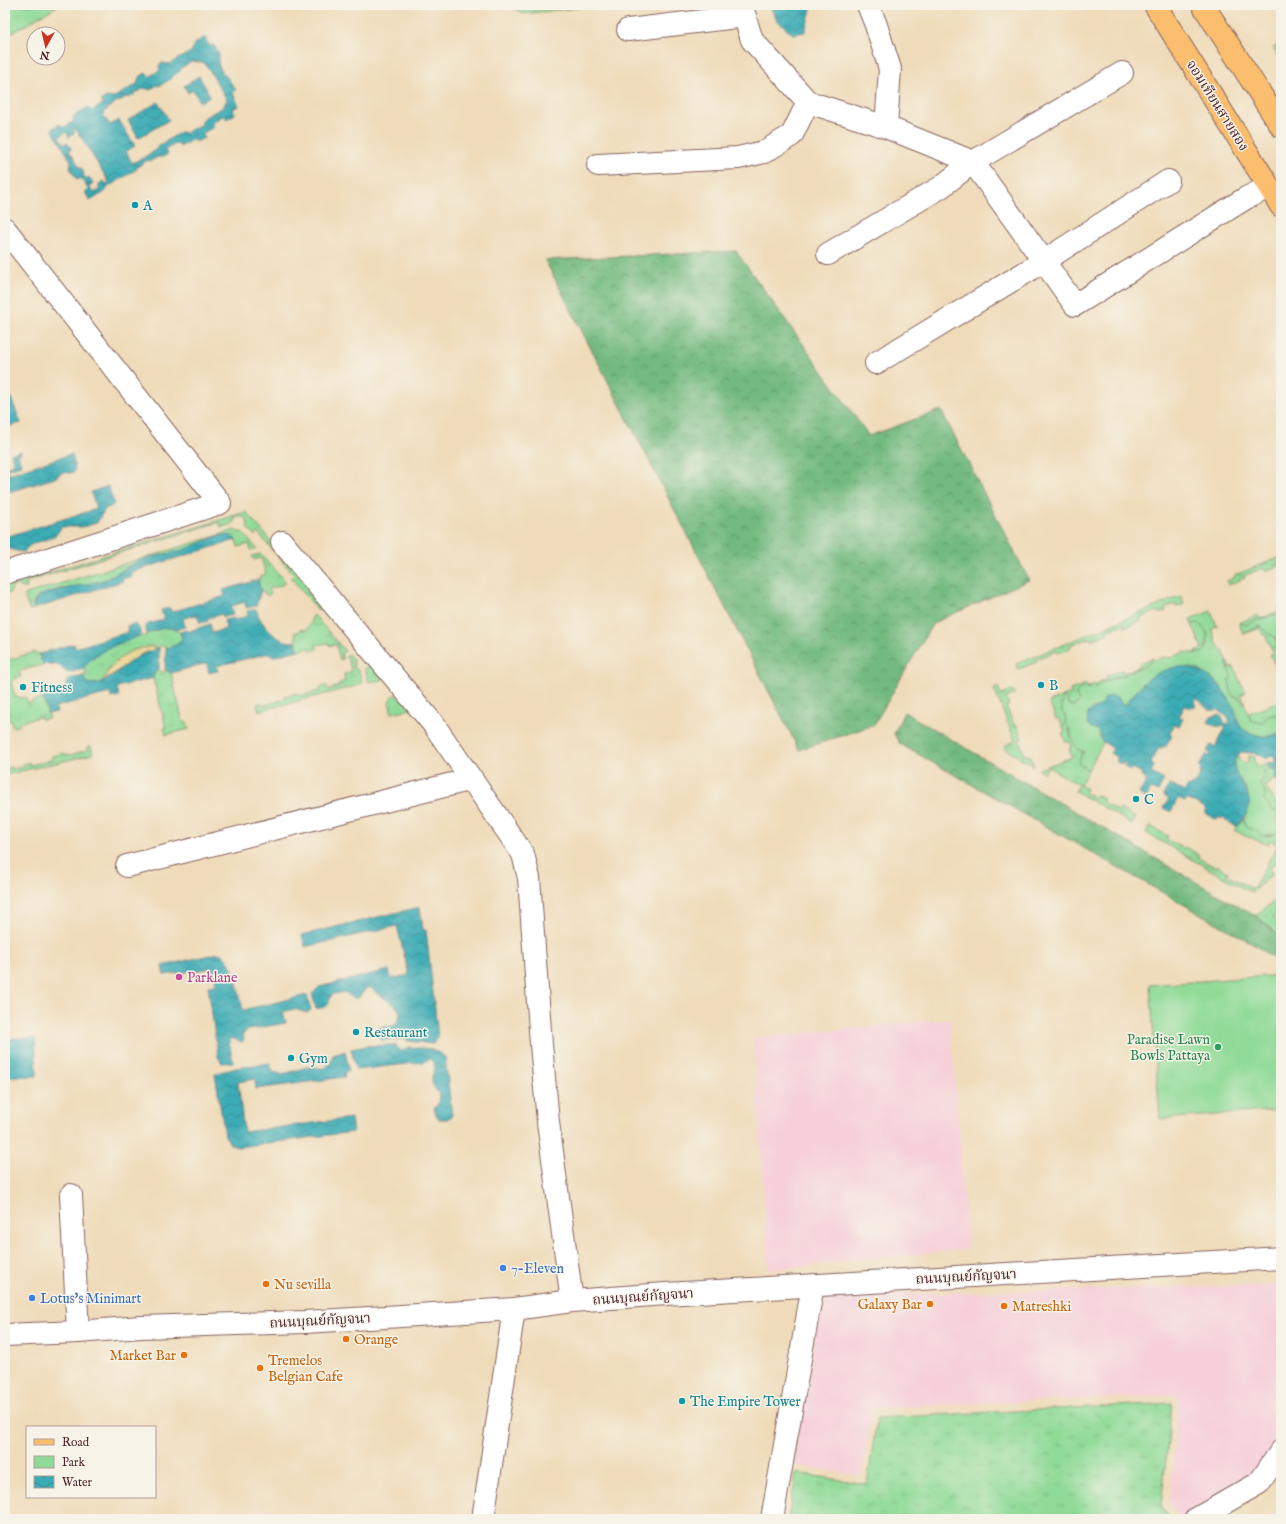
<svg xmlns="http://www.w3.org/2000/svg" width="1286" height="1524" viewBox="0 0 1286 1524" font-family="'IM FELL English','Noto Serif Thai',serif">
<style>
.built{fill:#f6cfd9}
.grass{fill:url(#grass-tufts);stroke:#6c7c60}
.forest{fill:url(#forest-crowns);stroke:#5e6c55}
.wetland{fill:url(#wetland-marsh);stroke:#6c7c60}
.sand{fill:url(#sand-dots);stroke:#9c7c64}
.park{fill:#8eda96;stroke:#6c7c60}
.water{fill:url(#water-waves);stroke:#426670;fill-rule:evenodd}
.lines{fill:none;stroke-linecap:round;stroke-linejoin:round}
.minor-casing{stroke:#84615d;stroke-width:24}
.major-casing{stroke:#84615d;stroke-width:24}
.minor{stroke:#fff;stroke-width:22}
.major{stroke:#fbbe6e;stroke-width:22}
.culture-dot{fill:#0f9aa8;stroke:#f7f3e8;stroke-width:1.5}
.hotel-dot{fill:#d1479c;stroke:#f7f3e8;stroke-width:1.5}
.leisure-dot{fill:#2e9e5b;stroke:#f7f3e8;stroke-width:1.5}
.shop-dot{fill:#3f7fe0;stroke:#f7f3e8;stroke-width:1.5}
.food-dot{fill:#e8710a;stroke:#f7f3e8;stroke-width:1.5}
.labels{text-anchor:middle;stroke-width:3;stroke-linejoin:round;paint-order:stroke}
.street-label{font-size:14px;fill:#4a1f2b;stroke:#f7f3e8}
.culture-label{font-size:14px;fill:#0d838f;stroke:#f7f3e8;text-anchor:start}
.hotel-label{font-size:14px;fill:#b23c85;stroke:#f7f3e8;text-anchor:start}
.leisure-label{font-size:14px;fill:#27864d;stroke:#f7f3e8;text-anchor:end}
.shop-label{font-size:14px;fill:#366cbe;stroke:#f7f3e8;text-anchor:start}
.food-label{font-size:14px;fill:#c56008;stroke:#f7f3e8;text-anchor:start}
</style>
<defs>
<pattern id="grass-tufts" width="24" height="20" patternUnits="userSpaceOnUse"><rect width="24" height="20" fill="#8eda96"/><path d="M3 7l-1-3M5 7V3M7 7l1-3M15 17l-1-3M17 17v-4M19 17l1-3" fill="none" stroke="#7cbb81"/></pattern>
<pattern id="forest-crowns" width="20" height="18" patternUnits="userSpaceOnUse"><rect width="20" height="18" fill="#72ba7f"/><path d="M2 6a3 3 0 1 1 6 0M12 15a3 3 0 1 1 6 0" fill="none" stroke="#609768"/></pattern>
<pattern id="wetland-marsh" width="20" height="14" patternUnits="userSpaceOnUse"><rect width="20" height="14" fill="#8eda96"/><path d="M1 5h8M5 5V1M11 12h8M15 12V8" fill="none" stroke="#7cbb81"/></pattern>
<pattern id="sand-dots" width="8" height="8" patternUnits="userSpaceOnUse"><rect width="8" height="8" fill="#eeda9e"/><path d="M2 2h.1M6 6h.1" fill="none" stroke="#cebb88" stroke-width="1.8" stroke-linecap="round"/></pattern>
<pattern id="water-waves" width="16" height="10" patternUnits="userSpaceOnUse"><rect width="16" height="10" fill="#3bacb5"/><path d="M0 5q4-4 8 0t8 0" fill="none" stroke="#348b93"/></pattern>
</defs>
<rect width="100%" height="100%" fill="#f7f3e8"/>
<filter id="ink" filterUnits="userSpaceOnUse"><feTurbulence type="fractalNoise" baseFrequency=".025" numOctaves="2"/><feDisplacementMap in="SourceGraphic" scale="8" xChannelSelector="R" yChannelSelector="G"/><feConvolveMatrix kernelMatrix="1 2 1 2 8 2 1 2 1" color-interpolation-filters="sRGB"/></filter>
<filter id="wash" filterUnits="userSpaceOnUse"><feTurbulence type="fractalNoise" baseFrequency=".012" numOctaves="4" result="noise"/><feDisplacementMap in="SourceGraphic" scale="16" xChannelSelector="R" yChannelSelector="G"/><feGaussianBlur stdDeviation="0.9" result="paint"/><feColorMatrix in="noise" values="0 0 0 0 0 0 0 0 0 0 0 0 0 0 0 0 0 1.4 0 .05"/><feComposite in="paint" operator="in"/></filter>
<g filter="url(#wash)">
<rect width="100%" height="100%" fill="#efdbb9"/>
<path class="built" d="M 950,1019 L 968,1249 L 769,1270 L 753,1038 Z
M 1281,1285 L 1281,1438 L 1252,1478 L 1179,1517 L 1169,1504 L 1179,1395 L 872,1408 L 862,1476 L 792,1465 L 821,1296 Z"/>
<path class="grass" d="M 5,5 L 59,5 L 5,37 Z
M 1281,43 L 1281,61 L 1273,48 Z
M 246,512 L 385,673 L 384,677 L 382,680 L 370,682 L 368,681 L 365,669 L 368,664 L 364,657 L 358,656 L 356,653 L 359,650 L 322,607 L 318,610 L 291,578 L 294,575 L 258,533 L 255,536 L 247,528 L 248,522 L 244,517 L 236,517 L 233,524 L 221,527 L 219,522 L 26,582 L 27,588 C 20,589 14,579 10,593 L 5,594 L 5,586 Z
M 235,530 L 237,532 L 242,532 L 257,549 L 251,550 L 249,544 L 238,547 L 236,540 L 194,546 L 173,554 L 148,558 L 131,565 L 105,580 L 73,588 L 59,589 L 38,596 L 33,603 L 34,609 L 29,610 L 25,597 L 26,594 Z
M 261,554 L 286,582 C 281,587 274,586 268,590 L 271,593 L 268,596 L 261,590 L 257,579 L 260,579 L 260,576 L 266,574 L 261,558 L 254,560 L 252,556 Z
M 1281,557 L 1281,562 L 1277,563 L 1278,566 L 1265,571 L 1263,568 L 1244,576 L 1245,578 L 1228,585 L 1227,581 L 1235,577 L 1235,575 Z
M 1181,596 L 1184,604 L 1176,607 L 1175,604 L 1165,608 L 1166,611 L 1159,613 L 1158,611 L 1140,618 L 1141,621 L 1125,627 L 1124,624 L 1106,631 L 1107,634 L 1091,640 L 1090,638 L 1070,645 L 1071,648 L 1058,653 L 1056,651 L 1036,659 L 1037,662 L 1018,669 L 1016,664 Z
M 1281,607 L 1281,614 L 1271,615 L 1261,620 L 1256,620 L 1247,625 L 1242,625 L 1239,623 L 1258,615 L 1260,619 L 1279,611 L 1278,608 Z
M 314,615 L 345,651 L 341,654 L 343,659 L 340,660 L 336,644 L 329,646 L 328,643 L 316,645 L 317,649 L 311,651 L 310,648 L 298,650 L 295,632 L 298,632 L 302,629 L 305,631 L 311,623 L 311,619 Z
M 1196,622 L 1199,623 C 1201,626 1206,629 1207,633 C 1208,635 1207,637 1207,639 C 1207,648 1204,657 1193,653 L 1202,649 L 1192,624 Z
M 1258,626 C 1265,626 1270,634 1276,637 L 1279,647 L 1278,655 L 1281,672 L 1279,667 L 1276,668 L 1270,654 L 1273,652 L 1265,634 L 1263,635 L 1260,628 L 1244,634 L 1246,630 Z
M 164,628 C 174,628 179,628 182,638 C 178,645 174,647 166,648 L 166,646 L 160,646 L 159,648 L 153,647 L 109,669 L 103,681 L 95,685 L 90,685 L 86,682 L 83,676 L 86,675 L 85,669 L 83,669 C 93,650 123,643 141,635 L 142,637 L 147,635 L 147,633 Z
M 35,652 L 36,654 L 39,653 L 43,665 L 19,671 L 21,677 L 14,679 L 11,682 L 15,697 L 18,696 L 19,698 L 26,697 L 27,703 L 43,698 L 49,718 L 42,720 L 41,717 C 34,718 26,720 19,723 L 19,726 L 13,727 L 11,720 L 5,722 L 5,717 L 10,716 L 5,695 L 5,661 Z
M 348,654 L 353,659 L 354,668 L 359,671 L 362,682 L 360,685 L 259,711 L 257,704 L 262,703 L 263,705 C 271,704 278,701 285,699 L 285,696 L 298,693 L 298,696 C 305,694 314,693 321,690 L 320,687 L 327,686 L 328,690 L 339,686 L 339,683 L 345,681 L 344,674 L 351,671 L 348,658 L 346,658 L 346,656 Z
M 1153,658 L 1146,666 L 1141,668 L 1136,669 L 1125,675 L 1113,678 L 1093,688 L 1082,688 L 1078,698 L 1079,701 L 1076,705 L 1072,706 L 1068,704 L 1064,697 L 1062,699 L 1062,712 L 1065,715 L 1072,740 L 1085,751 L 1082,753 L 1080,759 L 1084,767 L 1088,770 L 1080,785 L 1087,789 L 1085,792 L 1094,798 L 1096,795 L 1104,799 L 1102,802 L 1118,811 L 1120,809 L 1136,818 L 1132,824 L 1075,791 L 1079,785 L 1048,767 L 1044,773 L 1039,769 L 1072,757 L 1069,749 L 1071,748 L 1069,741 L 1066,742 L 1062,733 L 1065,732 L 1059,718 L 1056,719 L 1049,702 L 1071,693 L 1070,690 L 1086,684 L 1087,687 L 1107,679 L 1106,676 L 1122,670 L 1124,673 L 1140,666 L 1139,663 Z
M 1227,660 L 1230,668 L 1234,667 L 1245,693 L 1241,694 L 1245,703 L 1239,698 L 1233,696 L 1230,691 Z
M 159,669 L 159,672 L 165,672 L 165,669 L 171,673 L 183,722 L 187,722 L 189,729 L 166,735 L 164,728 L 166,727 L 153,678 L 155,671 Z
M 998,687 L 1001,694 L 1013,690 L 1015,694 L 1006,698 L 1009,705 L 1006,706 L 1014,725 L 1017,725 L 1022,739 L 1019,740 L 1025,756 L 1029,755 L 1034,766 L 1005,749 L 1006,745 L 1015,741 L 994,689 Z
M 395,695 L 415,708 L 392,713 C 390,705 386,700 395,695 Z
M 1281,700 L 1281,714 L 1280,714 C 1277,715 1272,715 1270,716 C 1267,717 1266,721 1262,722 C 1255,725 1249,720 1249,713 Z
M 91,746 L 93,754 L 5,775 L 5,769 L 11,767 L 12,769 L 23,767 L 22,764 L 29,762 L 30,765 C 37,763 46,763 52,759 L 52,756 L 65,753 L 66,755 C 73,755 81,752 88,750 L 88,747 Z
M 1270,768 L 1275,770 L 1276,774 L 1275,779 L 1265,786 L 1280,809 L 1275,813 L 1264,800 L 1260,783 L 1262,779 L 1262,772 Z
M 1281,812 L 1281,847 L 1277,849 L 1281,855 L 1281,863 L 1279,860 L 1269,868 L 1273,874 L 1253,891 L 1248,891 L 1146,833 L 1150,826 L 1168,836 L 1166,839 L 1184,849 L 1185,847 L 1199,855 L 1198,858 L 1215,867 L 1216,865 L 1228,872 L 1227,875 L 1253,889 L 1278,845 L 1270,840 L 1268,845 L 1250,837 L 1249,838 L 1234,830 L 1244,819 L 1244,823 L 1266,836 L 1273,835 C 1275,827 1274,816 1281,812 Z
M 1281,896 L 1281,908 L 1273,918 L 1281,926 L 1281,937 L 1256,915 Z
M 1172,1403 L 1161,1506 L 1170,1519 L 788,1519 L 796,1473 L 867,1484 L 877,1418 Z"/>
<path class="forest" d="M 736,251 L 869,436 L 941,410 L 1029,580 L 933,623 L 874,725 L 799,750 L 545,260 Z
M 904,712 L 1251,914 L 1255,915 L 1281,938 L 1281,963 L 1250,942 L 900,744 L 894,734 Z"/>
<path class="wetland" d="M 512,5 L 604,5 L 522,14 Z"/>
<path class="sand" d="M 153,647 L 159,648 L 140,655 L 103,681 C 114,659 128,648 153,647 Z"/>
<path class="park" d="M 1211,611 L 1217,626 L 1214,627 L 1212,631 L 1217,644 L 1224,653 L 1227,660 L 1227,665 L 1231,675 L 1229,681 L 1230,691 L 1233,696 C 1249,701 1244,711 1252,721 L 1262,722 L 1269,716 L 1281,714 L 1281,732 C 1265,739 1255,737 1241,728 L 1235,711 L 1220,685 L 1210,677 L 1199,670 L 1188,667 L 1143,683 L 1126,704 L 1122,704 L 1106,697 L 1100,706 L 1091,710 L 1090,727 L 1098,730 L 1101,740 L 1103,743 L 1088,770 L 1079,764 L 1078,761 L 1084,751 L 1078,750 L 1072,740 L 1070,729 L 1066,725 L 1065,715 L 1062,712 L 1062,699 L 1064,696 L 1066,697 L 1068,704 L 1072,706 L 1076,705 L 1079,701 L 1076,695 L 1079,689 L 1093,688 L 1113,678 L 1125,675 L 1136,669 L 1141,668 L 1146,666 L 1153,658 L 1155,661 L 1163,657 L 1169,658 L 1185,652 L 1196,654 L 1202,653 L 1206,649 L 1208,644 L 1207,632 L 1199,623 L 1192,624 L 1190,619 Z
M 1281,614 L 1281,666 C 1278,656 1279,647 1276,637 L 1269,634 L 1261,626 L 1243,633 L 1239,623 L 1246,625 L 1256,620 L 1261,620 L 1271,615 Z
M 1238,756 L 1239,760 L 1244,763 L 1248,761 L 1249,756 L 1255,757 L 1254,762 L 1260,767 L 1266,763 L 1266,768 L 1268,770 L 1262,772 L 1264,778 L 1260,783 L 1265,793 L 1264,800 L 1274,812 L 1280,809 L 1281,810 L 1277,817 L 1280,828 L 1277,833 L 1262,836 L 1255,830 L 1246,828 C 1241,817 1251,807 1248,795 C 1245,781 1229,772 1236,757 Z
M 1281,975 L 1281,1110 L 1160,1119 L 1150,985 Z"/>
<path class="water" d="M 769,5 L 812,5 L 805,32 L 793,34 L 777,20 Z
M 205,37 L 209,46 L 214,45 L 219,55 L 218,64 L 224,75 L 226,76 L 236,90 L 233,93 L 239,106 L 232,109 L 235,114 L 227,119 L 224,115 L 213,122 L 214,127 L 203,133 L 204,138 L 196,142 L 193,139 L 180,147 L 178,143 L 177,143 L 165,150 L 168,154 L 163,157 L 158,157 L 150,161 L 148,160 L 137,167 L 137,169 L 108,187 L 105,192 L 90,201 L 85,192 L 88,189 L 81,178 L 77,180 L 70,168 L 71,161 L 52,129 L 60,124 L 63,128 L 74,121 L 73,117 L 88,107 L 92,111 L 103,104 L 101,100 L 106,97 L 113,98 L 137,84 L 139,77 L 146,73 L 149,77 L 160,70 L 159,65 L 163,63 L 169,64 L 192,51 L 194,44 ZM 192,61 L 205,63 L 227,100 L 223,107 L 202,119 L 202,124 L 185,133 L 181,132 L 158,146 L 158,148 L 143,158 L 132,163 L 126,151 L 135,146 L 119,120 L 110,125 L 103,115 L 104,112 L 117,101 L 119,102 L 126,97 L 129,98 L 144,88 L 150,90 L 157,85 L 159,86 L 172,78 L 172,77 L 180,71 L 181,68 ZM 76,129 L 109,182 L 106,184 L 104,181 L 98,185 L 100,189 L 93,193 L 89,186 L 93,183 L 89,177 L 86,179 L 83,174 L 84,173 L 80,166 L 79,167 L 73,155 L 72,155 L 69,151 L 71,148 L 67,142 L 64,144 L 59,137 L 66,132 L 69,137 L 75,133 L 73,130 Z
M 199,76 L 210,96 L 200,102 L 193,90 L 188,93 L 184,86 Z
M 158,102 L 169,120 L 138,138 L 128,120 Z
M 11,398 L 21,423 L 5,427 L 5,399 Z
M 21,451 L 21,453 L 18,454 L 21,465 L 5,470 L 5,467 L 14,464 L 11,454 Z
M 72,454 L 75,468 L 74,472 L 70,473 L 63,472 L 55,478 L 5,493 L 5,475 Z
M 108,486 L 114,503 L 112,506 L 105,509 L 97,523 L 82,527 L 61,527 C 54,545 32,537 24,552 C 17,552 12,549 5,548 L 5,537 L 96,509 L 91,492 Z
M 225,535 L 231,536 L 236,540 L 131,572 L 132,576 L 122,579 L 123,581 L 34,609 C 33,600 38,597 46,593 L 105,580 L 138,562 L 148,558 L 183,550 L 218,536 Z
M 258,580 L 261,590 L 256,606 L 246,608 L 245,602 L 231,606 L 233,615 L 223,617 L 222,614 L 208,618 L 208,621 L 200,623 L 197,615 L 183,618 L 185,627 L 178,629 L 164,628 L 147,633 L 145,626 L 147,624 L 164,620 L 161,610 L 170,608 L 171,612 L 225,596 L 223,590 Z
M 256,609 C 260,624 279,646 296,641 L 298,650 L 272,657 L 270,653 L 216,666 L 218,671 L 209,673 L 207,663 L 171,673 L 165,669 L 166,648 C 174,647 178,645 182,638 L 180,632 L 186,630 L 187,632 L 210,624 L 212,633 L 226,629 L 224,620 L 234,618 L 234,620 L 248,616 L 247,611 Z
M 135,624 L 137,627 L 139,628 L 141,635 C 122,643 94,650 83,669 L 67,673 C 61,664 53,663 43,665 L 39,654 L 48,652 L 48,651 L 74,644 L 75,648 L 128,632 L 127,626 Z
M 159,648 L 159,669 L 155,671 L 153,678 L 117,687 L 119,696 L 111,698 L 110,693 L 55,707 L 57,712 L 48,714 L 43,698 C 55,695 66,693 68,679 L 83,676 L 86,682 C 101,690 119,669 131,661 C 140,655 149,651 159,648 Z
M 1177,667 C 1207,667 1222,685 1235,710 C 1237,715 1237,723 1241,727 C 1243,730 1246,731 1249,732 C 1261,737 1269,738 1281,732 L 1281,780 L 1278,782 L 1275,779 L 1276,774 L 1275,770 L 1268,767 L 1268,762 L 1275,763 L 1275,757 L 1272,755 L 1267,759 L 1259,754 L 1242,752 L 1240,752 L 1238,756 L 1236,757 C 1226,778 1265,795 1242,820 C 1240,823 1239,825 1236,827 L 1222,817 L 1221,819 L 1219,817 L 1217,820 L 1204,812 L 1206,810 L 1204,808 L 1204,807 L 1187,799 L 1185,802 L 1178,798 L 1171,812 L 1163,808 L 1169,799 L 1163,795 L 1170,784 L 1184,792 L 1188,786 L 1190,787 L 1192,785 L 1194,785 L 1201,773 L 1200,772 L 1201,769 L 1199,767 L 1206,755 L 1209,756 L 1210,754 L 1207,751 L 1211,745 L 1215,747 L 1225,727 L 1223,725 L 1218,727 L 1208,722 L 1211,717 L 1218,715 L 1222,717 L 1224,722 L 1227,724 L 1230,723 L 1227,716 L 1221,713 L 1220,710 C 1216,709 1214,711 1210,710 C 1205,709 1202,701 1197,699 L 1194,701 L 1196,706 L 1193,708 L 1185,706 L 1179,717 L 1183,719 L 1179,726 L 1175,724 L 1170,733 L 1172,735 L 1165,747 L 1162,746 L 1161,749 L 1159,748 L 1151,761 L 1152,762 L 1151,764 L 1154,766 L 1151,773 L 1164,780 L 1158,792 L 1151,789 L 1146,798 L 1139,794 L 1147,780 L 1141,776 L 1142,773 L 1133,768 L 1131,771 L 1124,767 L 1126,764 L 1124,762 L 1122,765 L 1116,761 L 1118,758 L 1110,753 L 1113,749 L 1101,740 L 1098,730 L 1090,727 L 1087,724 L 1088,713 C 1092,710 1097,709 1100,705 C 1106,699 1107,694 1117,697 L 1122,704 L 1126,704 C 1129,701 1129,698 1132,696 C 1145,680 1157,670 1177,667 Z
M 420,907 L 423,930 L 426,930 L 438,1037 L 433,1044 L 408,1041 L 405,1039 L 381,1040 L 379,1027 L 394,1026 C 410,1009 390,1002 378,994 C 375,992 373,988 368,987 C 358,996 360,1005 345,992 L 333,994 C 325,1005 334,1006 316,1009 L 312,994 L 319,987 L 389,970 L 391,979 L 409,975 L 397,926 L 305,947 L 302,935 Z
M 219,953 C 235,959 239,995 243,1010 L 307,995 L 311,1010 L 307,1013 L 294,1009 L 283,1012 L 286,1023 L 248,1030 L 243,1034 L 244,1040 L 242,1042 L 230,1038 L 229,1042 L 233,1062 L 222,1063 L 218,1057 L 208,986 L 216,985 L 213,968 L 164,975 L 162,966 Z
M 35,1038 L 37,1076 L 5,1077 L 5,1039 Z
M 389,1045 L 396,1045 L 398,1049 L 403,1051 L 409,1047 L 432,1049 L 445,1057 L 452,1116 L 447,1119 L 439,1119 L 436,1115 L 434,1108 L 438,1104 L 439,1094 C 431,1085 430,1078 435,1068 L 433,1062 L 429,1059 L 423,1062 L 356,1070 L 351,1049 L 366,1046 Z
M 345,1051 L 349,1070 L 344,1073 L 345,1077 L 256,1089 L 255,1079 L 238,1082 L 244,1132 L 351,1118 L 353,1132 L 238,1147 L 231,1145 L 225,1136 L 215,1074 C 232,1067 251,1066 270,1063 L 273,1072 C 285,1077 297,1068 310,1067 C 316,1066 322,1071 328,1066 C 331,1063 332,1059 333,1055 Z"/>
</g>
<g filter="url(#ink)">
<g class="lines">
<defs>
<path id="minor" d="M 741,5 L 752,40 L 808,102 L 886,127 L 973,162 L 1075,305 L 1246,198 L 1269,187
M 868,5 L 876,25 L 890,69 L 886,127
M 628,30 L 745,16
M 598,165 L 738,158 L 764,152 L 792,135 L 808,102
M 5,229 L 220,503 L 5,573
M 828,254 L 941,187 L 973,162 L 1122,73
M 876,363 L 1044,261 L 1168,181
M 282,542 L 434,725 L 523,854 L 529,878 L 541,1044 L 548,1122 L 572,1301
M 127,866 L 472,779
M 71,1195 L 78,1332
M 5,1335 L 78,1332 L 141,1327 L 305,1322 L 514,1309 L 572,1301 L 665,1294 L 1281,1258
M 483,1519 L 514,1309
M 772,1519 L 813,1285
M 1196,1519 L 1259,1483 L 1281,1451"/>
<path id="major" d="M 1155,5 L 1281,206
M 1203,5 L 1281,126"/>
</defs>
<use href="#minor" class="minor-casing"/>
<use href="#major" class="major-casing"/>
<use href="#minor" class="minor"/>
<use href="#major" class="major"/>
</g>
</g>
<g class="culture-dot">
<circle cx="135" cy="205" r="4"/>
<circle cx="1041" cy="685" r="4"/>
<circle cx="23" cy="687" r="4"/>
<circle cx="1136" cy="799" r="4"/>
<circle cx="356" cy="1032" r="4"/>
<circle cx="291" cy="1058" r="4"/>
<circle cx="682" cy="1401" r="4"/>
</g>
<circle class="hotel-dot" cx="179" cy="977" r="4"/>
<circle class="leisure-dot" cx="1218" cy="1047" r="4"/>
<g class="shop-dot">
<circle cx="503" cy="1268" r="4"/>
<circle cx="32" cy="1298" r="4"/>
</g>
<g class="food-dot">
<circle cx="266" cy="1284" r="4"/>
<circle cx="930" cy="1304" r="4"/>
<circle cx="1004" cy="1306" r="4"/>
<circle cx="346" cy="1339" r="4"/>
<circle cx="184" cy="1355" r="4"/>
<circle cx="260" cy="1368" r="4"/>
</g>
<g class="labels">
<g class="street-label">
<text transform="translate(1218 105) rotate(58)" y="5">จอมเทียนสายสอง</text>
<text transform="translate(966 1276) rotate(-3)" y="5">ถนนบุณย์กัญจนา</text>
<text transform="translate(643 1296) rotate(-4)" y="5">ถนนบุณย์กัญจนา</text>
<text transform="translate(320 1320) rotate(-3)" y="5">ถนนบุณย์กัญจนา</text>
</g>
<g class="culture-label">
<text x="143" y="210">A</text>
<text x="1049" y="690">B</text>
<text x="31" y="692">Fitness</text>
<text x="1144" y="804">C</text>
<text x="364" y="1037">Restaurant</text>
<text x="299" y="1063">Gym</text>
<text x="690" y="1406">The Empire Tower</text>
</g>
<g class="hotel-label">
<text x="187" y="982">Parklane</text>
</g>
<g class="leisure-label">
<text x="1210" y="1044">Paradise Lawn<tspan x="1210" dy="16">Bowls Pattaya</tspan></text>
</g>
<g class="shop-label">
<text x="511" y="1273">7-Eleven</text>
<text x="40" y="1303">Lotus's Minimart</text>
</g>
<g class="food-label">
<text x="274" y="1289">Nu sevilla</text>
<text x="922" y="1309" text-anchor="end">Galaxy Bar</text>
<text x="1012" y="1311">Matreshki</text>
<text x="354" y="1344">Orange</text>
<text x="176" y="1360" text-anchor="end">Market Bar</text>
<text x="268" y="1365">Tremelos<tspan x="268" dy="16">Belgian Cafe</tspan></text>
</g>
</g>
<rect width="1286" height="1524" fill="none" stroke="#f7f3e8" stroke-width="20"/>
<rect x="26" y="1426" width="130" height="72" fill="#f7f3e8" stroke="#b29e9c"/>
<rect x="34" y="1439" width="20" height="6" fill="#fbbe6e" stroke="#b29e9c"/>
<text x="62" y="1446" font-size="12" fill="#4a1f2b">Road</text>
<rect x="34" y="1456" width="20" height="12" fill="#8eda96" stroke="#b29e9c"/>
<text x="62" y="1466" font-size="12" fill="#4a1f2b">Park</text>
<rect x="34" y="1476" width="20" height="12" fill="url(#water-waves)" stroke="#b29e9c"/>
<text x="62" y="1486" font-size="12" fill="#4a1f2b">Water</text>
<g transform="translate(46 46) rotate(188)"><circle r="19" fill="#f7f3e8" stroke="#b29e9c"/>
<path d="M0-3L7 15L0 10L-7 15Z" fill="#c8321e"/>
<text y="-6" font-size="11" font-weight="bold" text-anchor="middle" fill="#4a1f2b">N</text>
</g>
</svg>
